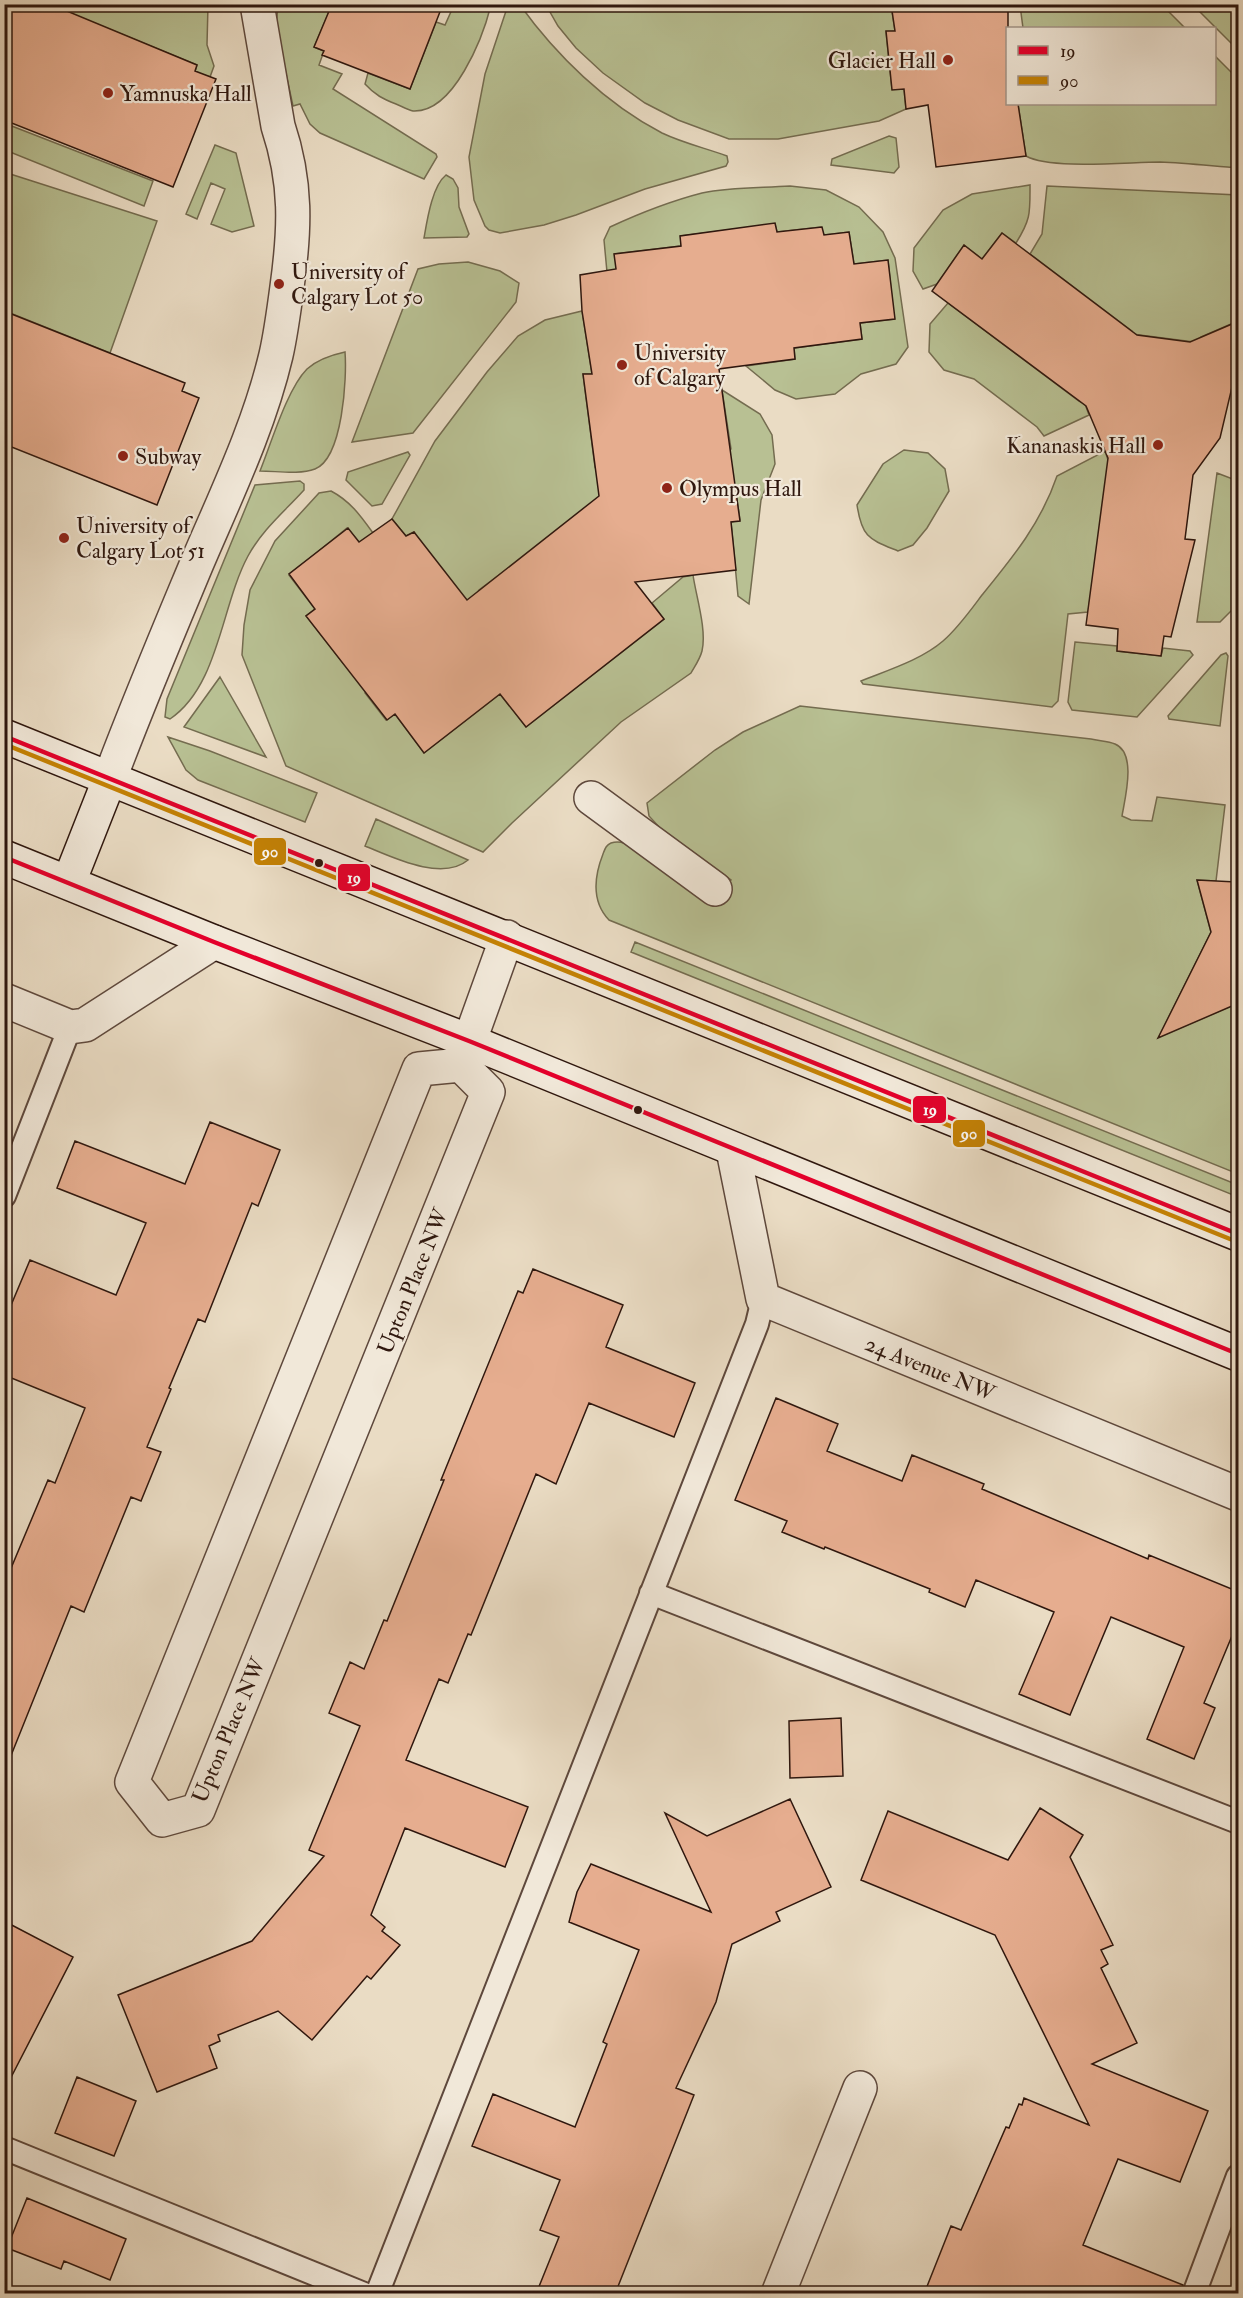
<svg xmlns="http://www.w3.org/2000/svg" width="1243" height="2298" viewBox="0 0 1243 2298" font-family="'IM FELL Double Pica',serif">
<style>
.green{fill:#b8c093;stroke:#746c50;stroke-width:1.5}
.building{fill:#e6ad8f;stroke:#2f170e;stroke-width:1.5}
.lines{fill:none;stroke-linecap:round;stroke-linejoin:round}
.lane-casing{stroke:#5e483c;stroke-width:26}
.street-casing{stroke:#5e483c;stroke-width:36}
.secondary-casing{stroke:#2f170e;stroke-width:36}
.lane{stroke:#f1e8d9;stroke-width:22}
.street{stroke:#f1e8d9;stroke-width:33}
.secondary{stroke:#f1e8d9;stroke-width:33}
.bus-1-casing{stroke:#f1e8d9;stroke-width:9}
.bus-2-casing{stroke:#f1e8d9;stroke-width:9}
.bus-1{stroke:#e4002b;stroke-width:4.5}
.bus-2{stroke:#c58204;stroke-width:4.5}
.poi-dot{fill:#8f2418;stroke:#f1e8d9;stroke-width:2}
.bus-dot{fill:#2f170e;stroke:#f1e8d9;stroke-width:2}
.labels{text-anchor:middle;stroke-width:4.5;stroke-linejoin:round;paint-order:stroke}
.poi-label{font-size:22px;fill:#2f170e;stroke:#f1e8d9;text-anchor:start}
.street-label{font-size:22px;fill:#2f170e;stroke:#f1e8d9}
.line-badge{stroke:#f1e8d9;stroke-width:2}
.badge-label{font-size:16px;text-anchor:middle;font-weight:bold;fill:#fff}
</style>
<rect width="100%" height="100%" fill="#eadcc4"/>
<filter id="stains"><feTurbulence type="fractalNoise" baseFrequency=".00333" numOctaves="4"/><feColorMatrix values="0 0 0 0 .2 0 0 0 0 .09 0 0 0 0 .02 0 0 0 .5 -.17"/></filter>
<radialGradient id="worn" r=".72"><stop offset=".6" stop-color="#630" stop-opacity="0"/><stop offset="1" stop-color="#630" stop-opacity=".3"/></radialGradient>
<path class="green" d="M 653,4 L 666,10 L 668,5 L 715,4 L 716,11 L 750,6 L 751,4 L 891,5 L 895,31 L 886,32 L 892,89 L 904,89 L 906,109 L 879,121 L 778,139 L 729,139 L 678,120 L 645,103 L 603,73 L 576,48 L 558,26 L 546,5 Z
M 50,5 L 208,5 L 207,45 L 214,66 L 210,77 L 195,72 L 197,65 Z
M 278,5 L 332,5 L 314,47 L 324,51 L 319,65 L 342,74 L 333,89 L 436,154 L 437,157 L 424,179 L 320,133 L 310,124 L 300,104 L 293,106 L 276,28 Z
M 454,5 L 491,5 C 483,37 454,113 413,111 C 408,110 401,106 396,104 C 383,99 375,95 365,84 L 368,73 L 410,89 L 436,22 L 445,25 Z
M 508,5 L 520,5 C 556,55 606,104 662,133 C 683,143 705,148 727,156 L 728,162 L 726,166 L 645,189 L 576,215 L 544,225 L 500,233 L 489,230 L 485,226 L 474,200 L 469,157 L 485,74 Z
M 1020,5 L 1162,5 L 1185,28 L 1023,28 Z
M 1193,5 L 1238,5 L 1238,50 Z
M 1215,56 L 1238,79 L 1238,168 C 1212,166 1186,163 1160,162 C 1128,162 1051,170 1026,156 L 1018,104 L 1214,104 Z
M 4,123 L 153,181 L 144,206 L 5,150 Z
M 889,136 L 896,138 L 899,167 L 894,173 L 831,165 L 832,159 Z
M 215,145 L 236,153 L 254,226 L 232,232 L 211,224 L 225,189 L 211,183 L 197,219 L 186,214 Z
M 4,172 L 157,221 L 110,353 L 5,311 Z
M 446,175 L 453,179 L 458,188 L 459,207 L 469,234 L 467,237 L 424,238 C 427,221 432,186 446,175 Z
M 1030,185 C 1030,213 1031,219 1016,243 L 1002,233 L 982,259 L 964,245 L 937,284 L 923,289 L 913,271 L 914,248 L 943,210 L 972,194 Z
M 790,186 L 826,190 L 859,207 L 883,232 L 895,258 L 908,347 L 896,364 L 861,374 L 835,394 L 796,399 L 775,390 L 746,366 L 795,359 L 794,348 L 862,339 L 860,323 L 894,319 L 888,260 L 854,264 L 849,232 L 824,235 L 821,227 L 777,232 L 775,224 L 681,236 L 681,246 L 615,254 L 617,270 L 607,272 L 604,240 L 610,227 C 638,214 671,201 702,193 C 730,187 761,188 790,186 Z
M 1047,186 L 1238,195 L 1238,321 L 1201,337 L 1202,343 L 1132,334 L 1132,331 L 1030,254 L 1042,234 Z
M 468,262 L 500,271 L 519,283 L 516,302 L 413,433 L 352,442 L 418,269 L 439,264 Z
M 948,303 L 1079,401 L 1085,404 L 1089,415 L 1044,436 L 1037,427 L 974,379 L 944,370 L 929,352 L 930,324 Z
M 582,311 L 592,374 L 583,374 L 595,467 L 610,501 L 527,554 L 479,590 L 465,614 L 414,532 L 406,536 L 392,519 L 435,441 L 487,372 L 518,336 L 545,320 Z
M 345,352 C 347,377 343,458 315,469 C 299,475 277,471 260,471 C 271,444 287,389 307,369 C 318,359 331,355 345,352 Z
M 722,390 L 760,414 L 772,435 L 775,464 L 761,500 L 749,604 L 738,596 L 731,522 L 740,520 L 735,487 L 721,451 L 731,449 Z
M 904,450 L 928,453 L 945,469 L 949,491 L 927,528 L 913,545 L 898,551 C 869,539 862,538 857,505 L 883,464 Z
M 1105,451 L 1110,466 L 1088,612 L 1068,614 L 1058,701 L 1052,707 L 863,684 L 861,681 C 888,670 921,660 943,641 C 958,628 970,611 982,595 C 1013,557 1041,523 1057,476 Z
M 408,452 L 410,455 L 382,504 L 372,506 L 346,480 L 348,472 Z
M 1217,473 L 1238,481 L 1238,604 L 1220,622 L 1197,622 Z
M 300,481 L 304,484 L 304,490 C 284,512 262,530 248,556 C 221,606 219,686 170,719 L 165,717 L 167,699 L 255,485 Z
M 331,491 C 350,501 360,515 373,533 L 360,543 L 347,528 L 289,575 L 315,609 L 306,616 L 343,663 L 374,687 L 365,693 L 386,720 L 395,714 L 424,753 L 500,694 L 526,727 L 664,619 L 652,603 L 683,577 L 693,575 C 696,596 707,630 702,651 C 700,659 695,666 691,673 L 621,722 L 512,823 L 483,852 L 286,766 L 242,655 L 244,625 L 250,590 L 275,541 L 319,493 Z
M 1075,642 L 1117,646 L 1117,651 L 1161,656 L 1163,648 L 1190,651 L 1193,655 L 1137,717 L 1072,710 L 1068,702 Z
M 1226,653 L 1228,656 L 1220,726 L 1169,719 L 1168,716 L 1221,655 Z
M 220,677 L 266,757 L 184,727 Z
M 800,706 L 1091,739 C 1099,741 1108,741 1115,744 C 1137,753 1125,798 1122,816 L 1131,820 L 1152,821 L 1157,797 L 1225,805 L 1216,881 L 1197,880 L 1211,932 L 1159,1037 L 1238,1003 L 1238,1174 L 609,920 C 591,901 594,877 603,854 C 605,849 606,845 611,843 C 620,840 626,844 634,847 L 714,906 L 731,880 L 660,828 L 649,816 L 647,803 L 715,750 L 743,732 Z
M 168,737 L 210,751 L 317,793 L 305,822 L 198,780 L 186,770 Z
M 376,819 L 468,860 C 442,882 392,857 365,846 Z
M 635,942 L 1238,1185 L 1238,1197 L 631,952 Z"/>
<path class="building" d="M 4,4 L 50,4 L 197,65 L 195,71 L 216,79 L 173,187 L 4,120 Z
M 332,4 L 443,4 L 410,89 L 322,55 L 324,51 L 314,47 Z
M 891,4 L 1008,4 L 1008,104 L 1018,104 L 1026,156 L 936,167 L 928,105 L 906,109 L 904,89 L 892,90 L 886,31 L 895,31 Z
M 775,223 L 777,232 L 822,227 L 824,235 L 849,232 L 854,264 L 888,260 L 895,319 L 860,323 L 862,339 L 794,348 L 795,359 L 719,369 L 740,521 L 731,522 L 736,570 L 635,582 L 664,619 L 526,727 L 500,694 L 424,753 L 395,714 L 387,720 L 306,616 L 315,609 L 289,574 L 348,528 L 359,542 L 392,519 L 406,536 L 414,532 L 467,600 L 599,496 L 583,374 L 592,374 L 582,311 L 580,275 L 616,269 L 614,254 L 681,246 L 680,236 Z
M 1002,233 L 1137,335 L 1190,342 L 1239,321 L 1239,388 L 1232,387 L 1220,438 L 1193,475 L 1185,539 L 1195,540 L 1171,637 L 1164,636 L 1161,656 L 1117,651 L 1118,629 L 1086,625 L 1108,458 L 1086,406 L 932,291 L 964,245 L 982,259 Z
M 4,311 L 185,383 L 182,391 L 199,398 L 157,505 L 4,444 Z
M 1239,876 L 1239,1003 L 1158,1038 L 1211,932 L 1197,880 L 1236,882 Z
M 210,1122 L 280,1150 L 258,1206 L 252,1203 L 205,1322 L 198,1319 L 169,1388 L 171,1389 L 147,1447 L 161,1452 L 141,1501 L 131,1497 L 84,1612 L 71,1606 L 6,1768 L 4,1767 L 4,1585 L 48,1480 L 55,1483 L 85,1408 L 4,1375 L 4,1322 L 30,1260 L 116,1295 L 146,1223 L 57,1188 L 75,1141 L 185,1184 Z
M 533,1269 L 623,1305 L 606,1347 L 695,1383 L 674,1437 L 589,1403 L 556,1484 L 536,1474 L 471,1635 L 468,1634 L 448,1683 L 439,1679 L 406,1760 L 528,1807 L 505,1867 L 405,1828 L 371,1915 L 385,1927 L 382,1931 L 400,1945 L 371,1979 L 367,1976 L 312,2040 L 278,2011 L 218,2035 L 220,2041 L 209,2046 L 217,2068 L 157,2092 L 118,1995 L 252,1941 L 324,1856 L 309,1850 L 360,1726 L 329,1713 L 350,1662 L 364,1669 L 384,1620 L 387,1621 L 444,1480 L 441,1480 L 518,1291 L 523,1293 Z
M 776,1398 L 838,1424 L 827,1451 L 902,1481 L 912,1455 L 984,1484 L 982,1489 L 1148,1559 L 1149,1555 L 1239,1592 L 1239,1619 L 1204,1703 L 1215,1708 L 1194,1759 L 1147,1739 L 1184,1647 L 1111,1617 L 1070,1715 L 1019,1694 L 1054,1612 L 976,1580 L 965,1607 L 929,1592 L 930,1589 L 825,1547 L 824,1549 L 782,1532 L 787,1521 L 735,1500 Z
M 841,1718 L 843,1776 L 790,1778 L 789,1721 Z
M 790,1799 L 831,1887 L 776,1912 L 780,1921 L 732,1944 L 716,2002 L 676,2088 L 694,2095 L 615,2294 L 536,2294 L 559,2237 L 540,2230 L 560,2180 L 472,2146 L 493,2094 L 575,2127 L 607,2044 L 603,2042 L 639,1950 L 569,1922 L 577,1892 L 591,1864 L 711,1912 L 665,1813 L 707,1836 Z
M 1040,1808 L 1083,1835 L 1070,1857 L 1113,1945 L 1101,1950 L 1108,1964 L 1101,1968 L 1137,2043 L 1092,2064 L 1208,2111 L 1180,2182 L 1118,2159 L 1083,2245 L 1183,2285 L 1181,2294 L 924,2294 L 951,2226 L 961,2230 L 1006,2127 L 1009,2128 L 1019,2104 L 1022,2105 L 1024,2098 L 1089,2125 L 995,1935 L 861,1880 L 888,1811 L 1008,1860 Z
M 4,1921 L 73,1957 L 4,2091 Z
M 77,2077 L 136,2101 L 114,2156 L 55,2133 Z
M 27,2198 L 126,2239 L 110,2280 L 64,2261 L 61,2269 L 7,2248 Z"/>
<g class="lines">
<defs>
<path id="lane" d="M 4,1196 L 70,1027
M 651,1593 L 1238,1822
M 4,2148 L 364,2294
M 377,2294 L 757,1324 L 763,1299
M 1194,2294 L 1238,2176"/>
<g id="street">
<path d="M 110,778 C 137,706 167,635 197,563 C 226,495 259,427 276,355 C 281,333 284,310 287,287 C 295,229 297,183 278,126 L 257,4"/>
<path d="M 591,798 L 715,889"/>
<path d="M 4,1000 L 70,1027 L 85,1025 L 214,942"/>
<path d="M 461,1065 L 488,1092 L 198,1810 L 162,1820 L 132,1782 L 419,1069 Z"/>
<path d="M 461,1065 L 507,937"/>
<path id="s1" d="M 733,1150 L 763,1299 L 1238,1494"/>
<path d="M 778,2294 L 860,2088"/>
</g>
<path id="secondary" d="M 4,736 L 1238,1234
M 4,857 L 214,942 L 469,1041 L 1238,1354
M 69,882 L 110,778"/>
</defs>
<use href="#lane" class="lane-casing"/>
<use href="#street" class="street-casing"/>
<use href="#secondary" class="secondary-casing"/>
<use href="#lane" class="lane"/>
<use href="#street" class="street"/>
<use href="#secondary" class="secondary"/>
<defs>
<path id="bus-1" d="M 4,736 L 1238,1234
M 4,857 L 214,942 L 469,1041 L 1238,1354"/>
<path id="bus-2" d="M 4,744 L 1235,1241"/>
</defs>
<use href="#bus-1" class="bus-1-casing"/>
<use href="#bus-2" class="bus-2-casing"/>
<use href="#bus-1" class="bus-1"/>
<use href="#bus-2" class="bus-2"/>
</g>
<g class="poi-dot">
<circle cx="948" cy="60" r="6"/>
<circle cx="108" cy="93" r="6"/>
<circle cx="279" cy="284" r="6"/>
<circle cx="622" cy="365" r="6"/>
<circle cx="1158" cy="445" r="6"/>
<circle cx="123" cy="456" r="6"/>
<circle cx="667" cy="488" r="6"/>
<circle cx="64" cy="538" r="6"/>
</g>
<g class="bus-dot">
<circle cx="319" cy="863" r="5"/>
<circle cx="638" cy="1110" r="5"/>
</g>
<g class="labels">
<g class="poi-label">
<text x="936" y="68" text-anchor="end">Glacier Hall</text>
<text x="120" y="101">Yamnuska Hall</text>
<text x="291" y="279">University of<tspan x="291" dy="25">Calgary Lot 50</tspan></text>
<text x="634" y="360">University<tspan x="634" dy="25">of Calgary</tspan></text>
<text x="1146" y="453" text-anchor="end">Kananaskis Hall</text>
<text x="135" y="464">Subway</text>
<text x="679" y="496">Olympus Hall</text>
<text x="76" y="533">University of<tspan x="76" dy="25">Calgary Lot 51</tspan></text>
</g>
<g class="street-label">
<text transform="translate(412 1281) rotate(-68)" y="8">Upton Place NW</text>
<text dy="8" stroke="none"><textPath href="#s1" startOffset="333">24 Avenue NW</textPath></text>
<text transform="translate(228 1730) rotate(-67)" y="8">Upton Place NW</text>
</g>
</g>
<g class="line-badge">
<rect x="253" y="837" width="34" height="29" rx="6" fill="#c58204"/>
<rect x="337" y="863" width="34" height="29" rx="6" fill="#e4002b"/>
<rect x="912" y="1095" width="35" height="29" rx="6" fill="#e4002b"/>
<rect x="952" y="1119" width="34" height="29" rx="6" fill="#c58204"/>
</g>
<g class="badge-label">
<text x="270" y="857">90</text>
<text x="354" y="883">19</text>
<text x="930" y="1115">19</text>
<text x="969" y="1139">90</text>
</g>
<rect width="1243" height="2298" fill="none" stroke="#eadcc4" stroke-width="24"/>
<rect x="6" y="6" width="1231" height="2286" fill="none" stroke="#2f170e" stroke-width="3"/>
<rect x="12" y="12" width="1219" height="2274" fill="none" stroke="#2f170e" stroke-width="1.5"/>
<rect x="1006" y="27" width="210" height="78" fill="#f1e8d9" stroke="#a39488" stroke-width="1.5"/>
<rect x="1018" y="46" width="30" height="9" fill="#e4002b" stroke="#a39488" stroke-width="1.5"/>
<text x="1060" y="57" font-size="18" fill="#2f170e">19</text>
<rect x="1018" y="76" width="30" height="9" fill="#c58204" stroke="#a39488" stroke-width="1.5"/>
<text x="1060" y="87" font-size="18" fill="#2f170e">90</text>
<rect width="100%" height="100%" filter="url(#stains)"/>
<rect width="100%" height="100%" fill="url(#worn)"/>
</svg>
